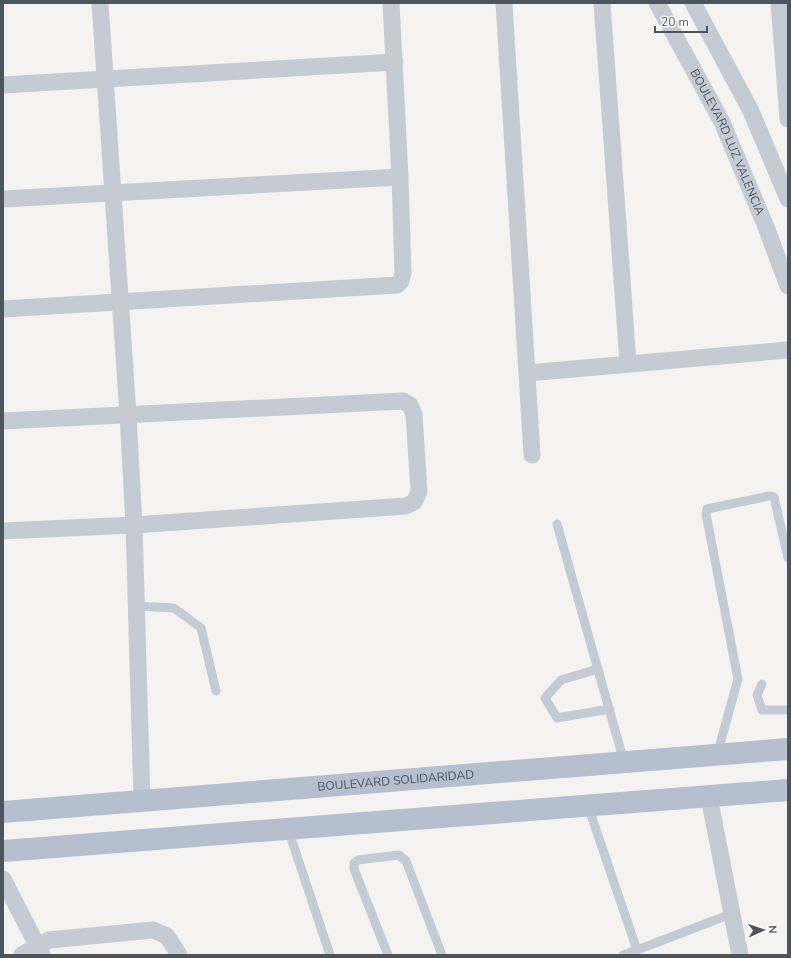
<svg xmlns="http://www.w3.org/2000/svg" width="791" height="958" viewBox="0 0 791 958" font-family="'Nunito Sans',sans-serif">
<style>
.lines{fill:none;stroke-linecap:round;stroke-linejoin:round}
.lane{stroke:#c5cbd2;stroke-width:9}
.street{stroke:#c5cbd2;stroke-width:17}
.primary{stroke:#b5bfce;stroke-width:22}
.labels{text-anchor:middle;stroke-width:3;stroke-linejoin:round;paint-order:stroke}
.street-label{font-size:12px;fill:#4c545e;stroke:#fff}
</style>
<rect width="100%" height="100%" fill="#f4f3f2"/>
<g class="lines">
<path class="lane" d="M 557,524 L 624,762
M 136,606 L 174,608 L 201,628 L 216,691
M 598,669 L 561,680 L 545,698 L 557,718 L 610,709
M 762,684 L 757,695 L 762,710 L 788,710
M 717,755 L 738,679 L 706,514 L 707,509 L 769,496 L 774,497 L 788,558
M 588,806 L 637,950 L 623,955
M 288,829 L 330,955
M 637,950 L 731,914
M 388,955 L 354,869 L 354,863 L 358,860 L 399,855 L 406,861 L 442,955"/>
<g class="street">
<path d="M 100,3 L 128,415 L 134,525 L 142,802"/>
<path d="M 504,3 L 532,455"/>
<path d="M 602,3 L 628,363"/>
<path id="s1" d="M 657,3 L 722,122 L 766,227 L 788,286"/>
<path d="M 693,3 L 750,109 L 788,199"/>
<path d="M 779,3 L 788,119"/>
<path d="M 3,85 L 395,62"/>
<path d="M 3,199 L 400,177"/>
<path d="M 3,309 L 397,285 L 401,281 L 403,273 L 400,177 L 391,3"/>
<path d="M 528,373 L 788,350"/>
<path d="M 3,421 L 403,401 L 410,405 L 414,414 L 419,492 L 414,502 L 406,506 L 134,525 L 3,531"/>
<path d="M 709,797 L 740,955"/>
<path d="M 3,879 L 42,955"/>
<path d="M 22,955 L 49,940 L 153,930 L 167,936 L 179,955"/>
</g>
<g class="primary">
<path id="s2" d="M 3,812 L 788,749"/>
<path d="M 3,851 L 788,790"/>
</g>
</g>
<g class="labels">
<g class="street-label">
<text dy="4" stroke="none"><textPath href="#s1" startOffset="156">BOULEVARD LUZ VALENCIA</textPath></text>
<text dy="4" stroke="none"><textPath href="#s2" startOffset="394">BOULEVARD SOLIDARIDAD</textPath></text>
</g>
</g>
<rect width="791" height="958" fill="none" stroke="#4c545e" stroke-width="8"/>
<g transform="translate(763 930) rotate(87)" stroke="#ffffff" stroke-width="3" paint-order="stroke">
<path d="M0-3L7 15L0 10L-7 15Z" fill="#4c545e"/>
<text y="-6" font-size="11" font-weight="bold" text-anchor="middle" fill="#4c545e">N</text>
</g>
<path d="M655 26v6h52v-6" fill="none" stroke="#4c545e" stroke-width="2"/>
<text x="661" y="26" font-size="12" fill="#4c545e" stroke="#ffffff" stroke-width="3" paint-order="stroke">20 m</text>
</svg>
